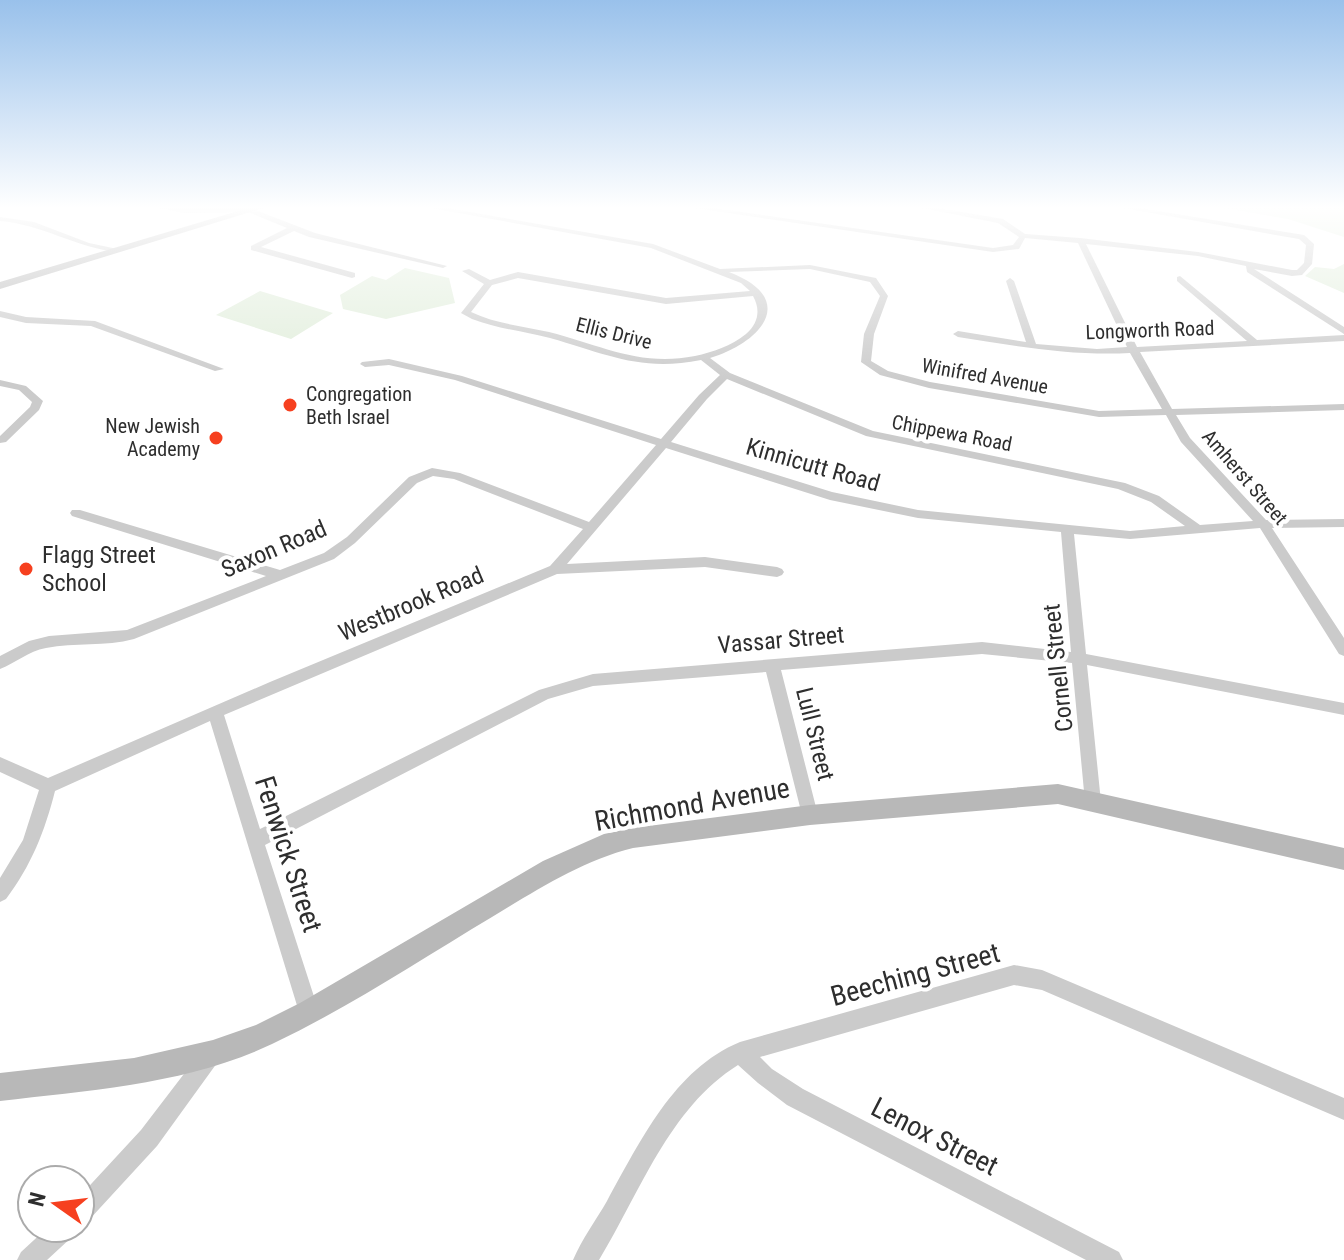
<svg xmlns="http://www.w3.org/2000/svg" width="1344" height="1260" viewBox="0 0 1344 1260" font-family="'Roboto Condensed',sans-serif">
<style>
.green{fill:#e0edda}
.lines{fill:none;stroke-linecap:round;stroke-linejoin:round}
.street{fill:#cbcbcb;fill-rule:evenodd}
.secondary{fill:#b8b8b8;fill-rule:evenodd}
.poi-dot{fill:#f6401f;stroke:#fff;stroke-width:3}
.labels{text-anchor:middle;stroke-width:8;stroke-linejoin:round;paint-order:stroke}
.far-street-label{font-size:20px;fill:#2e2e2e;stroke:#fff}
.far-poi-label{font-size:20px;fill:#2e2e2e;stroke:#fff;text-anchor:start}
.street-label{font-size:24px;fill:#2e2e2e;stroke:#fff}
.poi-label{font-size:24px;fill:#2e2e2e;stroke:#fff;text-anchor:start}
.near-street-label{font-size:28px;fill:#2e2e2e;stroke:#fff}
</style>
<rect width="100%" height="100%" fill="#fff"/>
<path class="green" d="M 1224,208 L 1344,208 L 1344,237 L 1288,219 Z
M 1344,264 L 1344,293 L 1305,276 L 1315,267 L 1334,269 Z
M 405,268 L 449,278 L 455,303 L 386,319 L 343,309 L 340,295 L 372,276 L 386,280 Z
M 260,291 L 333,313 L 291,339 L 216,315 Z"/>
<g class="lines">
<path class="street" d="M 159,208 L 250,208 L 315,233 L 447,266 L 443,268 L 309,237 L 294,231 L 261,247 L 355,273 L 355,277 L 352,278 L 251,250 L 251,246 L 287,228 L 248,212 L 184,213 Z
M 431,208 L 447,208 L 653,244 L 720,269 L 810,265 L 876,278 L 888,296 L 874,334 L 871,361 L 888,371 L 930,382 L 1099,411 L 1162,409 L 1130,353 C 1072,356 1016,346 958,337 L 953,334 L 958,331 L 1026,342 L 1006,281 L 1010,278 L 1014,281 L 1036,344 L 1097,349 L 1127,347 L 1078,243 L 1025,238 L 1019,249 L 993,252 L 695,208 L 714,208 L 993,248 L 1013,245 L 1019,237 L 998,223 L 922,208 L 938,208 L 1003,219 L 1025,234 L 1080,238 L 1198,252 L 1292,270 L 1297,270 L 1304,263 L 1306,245 L 1299,239 L 1123,208 L 1140,208 L 1304,235 L 1314,244 L 1312,264 L 1302,275 L 1292,276 L 1254,269 L 1344,327 L 1344,334 L 1247,272 L 1246,266 L 1198,256 L 1086,244 L 1137,347 L 1247,341 L 1177,281 L 1177,277 L 1180,276 L 1257,340 L 1344,335 L 1344,341 L 1140,352 L 1172,409 L 1344,404 L 1344,410 L 1176,415 L 1190,438 L 1266,520 L 1344,519 L 1344,527 L 1272,528 L 1344,638 L 1344,656 L 1339,654 L 1260,528 L 1130,539 L 1074,534 L 1086,654 L 1344,703 L 1344,715 L 1087,665 L 1101,802 L 1099,807 L 1093,810 L 1087,807 L 1085,802 L 1072,663 L 982,654 L 781,670 L 818,815 L 816,821 L 810,823 L 804,821 L 802,815 L 766,672 L 593,686 L 548,699 L 265,845 L 319,1012 L 316,1019 L 309,1022 L 302,1019 L 299,1012 L 210,721 L 55,791 C 45,831 31,866 6,899 L 0,902 L 0,878 L 23,840 L 39,790 L 0,772 L 0,757 L 48,778 L 270,682 L 550,566 L 583,529 L 454,479 L 433,476 L 417,483 L 355,543 L 334,559 L 134,639 C 105,647 75,642 46,648 C 28,651 16,663 0,669 L 0,656 L 29,641 L 49,636 L 127,630 L 266,576 L 72,516 L 70,513 L 72,510 L 80,510 L 280,570 L 324,553 L 347,537 L 409,477 L 432,468 L 460,473 L 589,522 L 656,445 L 455,380 L 389,365 L 365,367 L 360,364 L 362,362 L 389,359 L 462,376 L 661,439 L 699,395 L 720,375 L 701,360 C 640,372 607,354 550,338 C 524,331 498,329 472,319 L 461,313 L 484,284 L 462,271 L 469,269 L 490,280 L 518,272 L 666,298 L 750,291 L 741,283 L 651,248 ZM 810,269 L 870,282 L 880,296 L 864,334 L 861,362 L 880,375 L 929,388 L 1099,417 L 1166,415 L 1181,442 L 1253,521 L 1200,525 L 1159,496 L 1125,483 L 873,431 L 730,373 L 710,358 C 762,342 799,299 729,272 ZM 518,278 L 666,304 L 753,296 C 761,310 758,324 746,334 C 731,346 713,352 695,356 C 639,367 601,345 549,332 C 523,326 496,324 471,312 L 492,285 ZM 727,379 L 866,436 L 1118,489 L 1151,502 L 1185,526 L 1130,531 L 918,510 L 832,492 L 671,442 L 707,399 ZM 666,448 L 830,500 L 918,518 L 1061,532 L 1071,652 L 982,642 L 593,674 L 539,690 L 260,829 L 224,715 L 557,574 L 705,567 L 777,577 L 782,575 L 784,572 L 782,569 L 777,567 L 705,557 L 567,564 Z
M 0,217 L 34,222 L 89,243 L 122,250 L 118,252 C 77,248 41,224 0,221 Z
M 0,311 L 26,317 L 95,321 L 224,369 L 215,371 L 91,326 L 26,323 L 0,317 Z
M 0,380 L 26,386 L 43,401 L 39,410 L 6,442 L 0,443 L 0,436 L 30,407 L 32,402 L 19,390 L 0,386 Z
M 1014,965 L 1042,970 L 1344,1098 L 1344,1120 L 1042,990 L 1014,985 L 760,1057 L 772,1069 L 803,1089 L 1119,1252 L 1123,1260 L 1086,1260 L 787,1105 L 758,1083 L 738,1065 C 669,1108 640,1193 599,1260 L 573,1260 C 582,1239 596,1220 607,1201 C 640,1142 674,1069 740,1042 Z
M 210,1046 L 217,1049 L 220,1056 L 217,1063 L 157,1146 L 88,1221 L 80,1225 L 80,1196 L 141,1130 L 203,1049 Z
M 47,1228 L 77,1228 L 73,1236 L 47,1260 L 17,1260 L 21,1252 Z"/>
<path class="secondary" d="M 248,208 L 263,208 L 0,289 L 0,282 Z
M 1058,784 L 1344,848 L 1344,870 L 1058,804 L 810,825 L 633,848 C 581,861 537,890 492,917 C 420,960 348,1008 272,1044 C 188,1084 91,1090 0,1101 L 0,1073 L 134,1058 L 213,1040 L 256,1025 L 300,1003 L 543,861 L 604,834 L 633,828 L 810,805 Z"/>
</g>
<linearGradient id="sky" x2="0" y2="1"><stop stop-color="#99c1eb"/><stop offset="0.54" stop-color="#fff"/><stop offset="1" stop-color="#fff" stop-opacity="0"/></linearGradient>
<rect width="1344" height="384" fill="url(#sky)"/>
<g class="poi-dot">
<circle cx="290" cy="405" r="8"/>
<circle cx="216" cy="438" r="8"/>
<circle cx="26" cy="569" r="8"/>
</g>
<g class="labels">
<g class="far-street-label">
<text transform="translate(1150 330) rotate(-2)" y="7">Longworth Road</text>
<text transform="translate(614 333) rotate(14)" y="7">Ellis Drive</text>
<text transform="translate(985 376) rotate(10)" y="7">Winifred Avenue</text>
<text transform="translate(952 433) rotate(11)" y="7">Chippewa Road</text>
<text transform="translate(1245 477) rotate(49)" y="7">Amherst Street</text>
</g>
<g class="far-poi-label">
<text x="306" y="401">Congregation<tspan x="306" dy="23">Beth Israel</tspan></text>
<text x="200" y="433" text-anchor="end">New Jewish<tspan x="200" dy="23">Academy</tspan></text>
</g>
<g class="street-label">
<text transform="translate(813 465) rotate(16)" y="8">Kinnicutt Road</text>
<text transform="translate(274 549) rotate(-23)" y="8">Saxon Road</text>
<text transform="translate(411 604) rotate(-23)" y="8">Westbrook Road</text>
<text transform="translate(781 640) rotate(-5)" y="8">Vassar Street</text>
<text transform="translate(1058 668) rotate(-96)" y="8">Cornell Street</text>
<text transform="translate(815 734) rotate(76)" y="8">Lull Street</text>
</g>
<g class="poi-label">
<text x="42" y="563">Flagg Street<tspan x="42" dy="28">School</tspan></text>
</g>
<g class="near-street-label">
<text transform="translate(692 804) rotate(-10)" y="10">Richmond Avenue</text>
<text transform="translate(289 854) rotate(72)" y="10">Fenwick Street</text>
<text transform="translate(915 974) rotate(-15)" y="10">Beeching Street</text>
<text transform="translate(935 1136) rotate(27)" y="10">Lenox Street</text>
</g>
</g>
<g transform="translate(56 1204) rotate(284)"><circle r="38" fill="#ffffff" stroke="#ababab" stroke-width="2"/>
<path d="M0-6L14 30L0 20L-14 30Z" fill="#f6401f"/>
<text y="-12" font-size="22" font-weight="bold" text-anchor="middle" fill="#2e2e2e">N</text>
</g>
</svg>
